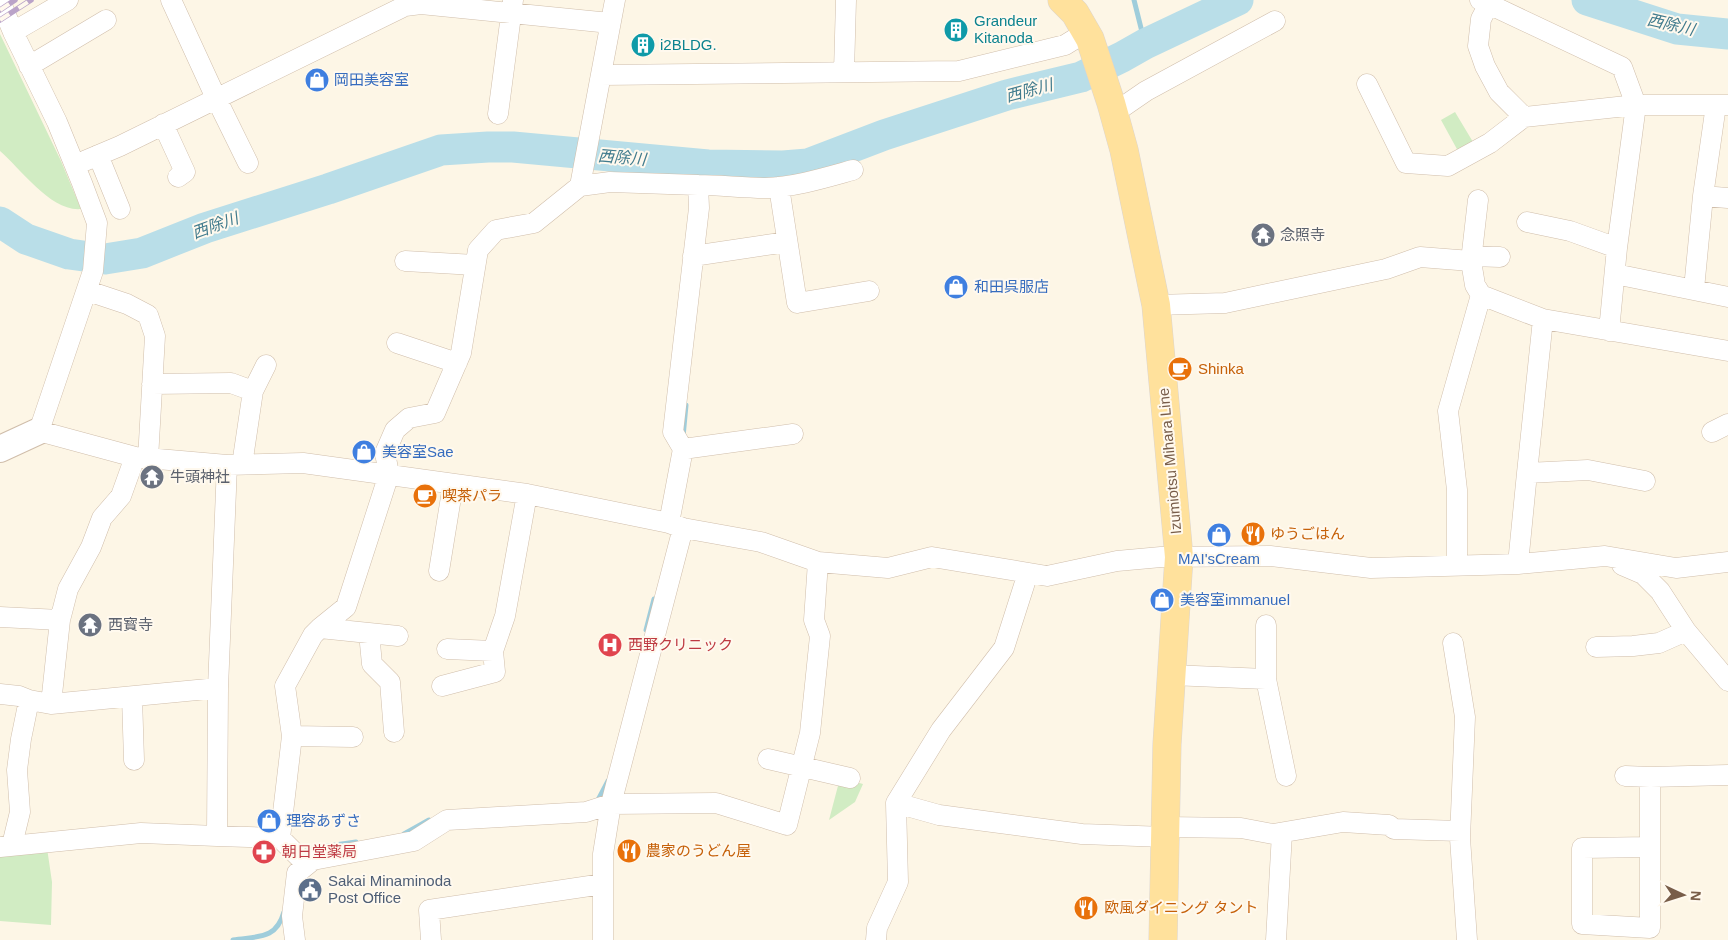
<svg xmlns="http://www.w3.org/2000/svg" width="1728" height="940" viewBox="0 0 1728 940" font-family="Arial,'Noto Sans JP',sans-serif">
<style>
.green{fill:#d1ecc3}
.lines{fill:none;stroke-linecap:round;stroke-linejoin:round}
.stream{stroke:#9fcddb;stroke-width:5}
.river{stroke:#b9dee8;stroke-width:31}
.minor-casing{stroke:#d0beab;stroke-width:21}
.tertiary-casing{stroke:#d0beab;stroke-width:28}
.primary-casing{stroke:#dcd5d0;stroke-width:29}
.minor{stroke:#fff;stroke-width:20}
.tertiary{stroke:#fff;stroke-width:26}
.primary{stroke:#ffe19c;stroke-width:28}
.rail-casing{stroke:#baa3c8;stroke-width:5.5}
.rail{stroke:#fff9ee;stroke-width:4;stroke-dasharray:11;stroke-linecap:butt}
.labels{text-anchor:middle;stroke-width:4;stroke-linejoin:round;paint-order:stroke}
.culture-label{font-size:15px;fill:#0d838f;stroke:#fff9ee;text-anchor:start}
.shop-label{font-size:15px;fill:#366cbe;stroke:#fff9ee;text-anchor:start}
.worship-label{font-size:15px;fill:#5b616d;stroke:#fff9ee;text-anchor:start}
.food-label{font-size:15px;fill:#c56008;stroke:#fff9ee;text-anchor:start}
.street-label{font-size:15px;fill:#785d49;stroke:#fff9ee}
.health-label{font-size:15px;fill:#be3a42;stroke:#fff9ee;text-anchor:start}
.service-label{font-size:15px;fill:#4e5e75;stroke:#fff9ee;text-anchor:start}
.water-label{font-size:16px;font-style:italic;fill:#417b8d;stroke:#fff9ee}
</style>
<rect width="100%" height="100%" fill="#fdf6e6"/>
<path class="green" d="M 0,34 L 61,161 L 81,209 C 51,212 21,169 0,151 Z
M 1455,112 L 1473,142 L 1458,151 L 1441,120 Z
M 852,781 L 863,784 L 855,802 L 829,820 L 839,782 Z
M 0,847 L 47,848 L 52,882 L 51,925 L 0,921 Z"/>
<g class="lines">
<path class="stream" d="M 1134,0 L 1145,44
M 707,180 L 708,165
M 683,437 L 686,405
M 646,630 L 654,599
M 597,802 L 608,781
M 404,834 L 429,820
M 302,854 L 307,849 L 356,842
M 233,940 C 258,936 276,940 284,912"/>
<path class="river" d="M 1587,0 L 1677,29 L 1728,34
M 0,222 L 26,239 L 69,254 L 105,259 L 142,253 L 205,228 L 328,189 L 441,150 L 488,147 L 513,147 L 708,165 L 783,166 L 808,164 L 884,135 L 1007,95 L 1081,77 L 1122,57 L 1145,44 L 1238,0"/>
<defs>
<path id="minor" d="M 2,0 L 3,8 L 13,32 L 57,122 L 82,183 L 97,223 L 93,271 L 39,431 L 135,457 L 227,465 L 303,463 L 527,494 L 669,523
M 171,0 L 216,98 L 248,163
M 1480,0 L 1622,67 L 1636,105 L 1728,105
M 1489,4 L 1481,19 L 1478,46 L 1485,66 L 1499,92 L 1524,117
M 13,32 L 68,0
M 29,66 L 106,20
M 844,72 L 846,0
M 602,75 L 959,71 L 1065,45 L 1086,32
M 1367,84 L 1406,163 L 1448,166 L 1490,143 L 1524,117 L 1636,105 L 1617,248 L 1609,331
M 1114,113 L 1146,91 L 1275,21
M 498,114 L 513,0
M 163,124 L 185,172 L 178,177
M 98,155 L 120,209
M 75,165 L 120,146 L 405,6 L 421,4 L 610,23
M 698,185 C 720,185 743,188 765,188 C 795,187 824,178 853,170
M 580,186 L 615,0
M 779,187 L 797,303 L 869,291
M 1703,196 L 1728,198
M 1527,222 L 1570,231 L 1617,248
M 693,256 L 787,242
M 1472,256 L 1500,257
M 405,261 L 475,265
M 1471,261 L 1478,200
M 1615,274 L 1728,297
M 1694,289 L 1703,196 L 1716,105
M 88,291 L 127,304 L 148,315 L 155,336 L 148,459
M 1156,305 L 1225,303 L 1386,269 L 1420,257 L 1471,261 L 1475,285 L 1481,295 L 1543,319 L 1728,351
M 397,343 L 457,363
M 152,384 L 231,383 L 253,391
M 1712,432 L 1728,424
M 683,449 L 793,434
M 242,465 L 253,391 L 266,365
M 1527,473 L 1543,319
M 1518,564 L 1527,473 L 1588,470 L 1645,481
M 1457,565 L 1457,490 L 1448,411 L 1481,295
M 1622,565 L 1643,574 L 1660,591 L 1686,631 L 1728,681
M 439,571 L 453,485
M 0,617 L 60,620
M 1266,625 L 1266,679 L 1286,776
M 320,628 L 398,636
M 369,633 L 372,664 L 390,682 L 394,732
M 1453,643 L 1465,717 L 1460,838 L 1467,940
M 1596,647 L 1633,646 L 1659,643 L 1686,631
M 447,649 L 493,651
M 1171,675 L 1266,679
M 442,686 L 495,672 L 493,651 L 505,616 L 527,494
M 0,694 L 19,696 L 29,700
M 132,697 L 134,760
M 51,704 L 218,688
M 292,736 L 353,737
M 768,759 L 850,778
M 1625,776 L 1650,777 L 1728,775
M 1650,777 L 1650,928 L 1582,924 L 1582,848 L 1650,847
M 896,803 L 939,815 L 1082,834 L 1165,837
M 1165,827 L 1241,828 L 1273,834 L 1343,822 L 1389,825 L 1394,829 L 1460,831
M 217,836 L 280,838 L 292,736 L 285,686 L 313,635 L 320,628 L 346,607 L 389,474 L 385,453 L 395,430 L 409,418 L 435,413 L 461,353 L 478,250 L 496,230 L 534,223 L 580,186 L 610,182 L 698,185 L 699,208 L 673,432 L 683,449 L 669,523 L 683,528 L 761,542 L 818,562 L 888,568 L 932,557 L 1047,576 L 1117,561 L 1161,557 L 1270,556 L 1371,568 L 1518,564 L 1605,556 L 1676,568 L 1728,562
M 280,838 L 307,865
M 12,845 L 20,812 L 17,770 L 21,739 L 29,700 L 51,704 L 60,620 L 68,589 L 91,547 L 102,518 L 121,496 L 135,457
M 0,847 L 141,833 L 217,836 L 218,688 L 227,465
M 295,940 L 292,916 L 297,873 L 313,860 L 414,841 L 447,820 L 586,812 L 611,804 L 716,803 L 787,825 L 810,733 L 820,636 L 814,620 L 818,562
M 431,940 L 429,910 L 603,884
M 603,940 L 603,854 L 611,804 L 683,528
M 876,940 L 877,928 L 898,882 L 896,803 L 941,730 L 1004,648 L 1028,573
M 1276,940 L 1282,833"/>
<path id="tertiary" d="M 0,449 L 39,431"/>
<path id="primary" d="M 1062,0 L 1075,13 L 1090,39 L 1111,103 L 1124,150 L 1156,305 L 1179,557 L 1167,744 L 1163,940"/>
</defs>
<use href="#minor" class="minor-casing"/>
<use href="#tertiary" class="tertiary-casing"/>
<use href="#primary" class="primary-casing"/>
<use href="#minor" class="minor"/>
<use href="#tertiary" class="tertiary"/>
<use href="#primary" class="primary"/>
<defs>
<path id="rail" d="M 0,10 L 15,0
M 0,20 L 31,0"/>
</defs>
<use href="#rail" class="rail-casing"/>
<use href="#rail" class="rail"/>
</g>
<defs>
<symbol id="building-disc" viewBox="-11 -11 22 22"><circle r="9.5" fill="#0f9aa8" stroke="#fff9ee"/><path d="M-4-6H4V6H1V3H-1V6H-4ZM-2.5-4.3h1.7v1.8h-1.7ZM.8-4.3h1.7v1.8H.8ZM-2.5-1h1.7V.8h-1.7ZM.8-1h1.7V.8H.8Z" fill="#fff"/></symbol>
<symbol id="shop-disc" viewBox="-11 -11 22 22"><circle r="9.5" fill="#3f7fe0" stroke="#fff9ee"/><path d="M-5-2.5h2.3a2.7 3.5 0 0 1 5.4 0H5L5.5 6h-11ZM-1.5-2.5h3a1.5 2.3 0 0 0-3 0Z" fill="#fff"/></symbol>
<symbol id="temple-disc" viewBox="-11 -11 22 22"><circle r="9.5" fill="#6b7280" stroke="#fff9ee"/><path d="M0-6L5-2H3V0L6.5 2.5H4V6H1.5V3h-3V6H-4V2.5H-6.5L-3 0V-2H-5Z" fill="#fff"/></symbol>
<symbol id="cafe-disc" viewBox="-11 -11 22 22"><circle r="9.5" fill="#e8710a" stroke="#fff9ee"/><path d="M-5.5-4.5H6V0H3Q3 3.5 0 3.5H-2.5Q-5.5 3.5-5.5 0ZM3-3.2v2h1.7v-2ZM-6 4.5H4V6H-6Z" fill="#fff"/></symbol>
<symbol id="restaurant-disc" viewBox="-11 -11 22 22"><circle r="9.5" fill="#e8710a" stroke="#fff9ee"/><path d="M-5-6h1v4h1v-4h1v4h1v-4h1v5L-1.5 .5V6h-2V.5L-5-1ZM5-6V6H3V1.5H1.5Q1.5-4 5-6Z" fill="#fff"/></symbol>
<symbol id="hospital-disc" viewBox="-11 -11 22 22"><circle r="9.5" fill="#e0444e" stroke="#fff9ee"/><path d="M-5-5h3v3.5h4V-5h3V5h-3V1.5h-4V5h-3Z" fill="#fff"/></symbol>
<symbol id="pharmacy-disc" viewBox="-11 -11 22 22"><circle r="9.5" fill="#e0444e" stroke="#fff9ee"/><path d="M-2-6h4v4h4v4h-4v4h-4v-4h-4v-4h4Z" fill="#fff"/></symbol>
<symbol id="civic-disc" viewBox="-11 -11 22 22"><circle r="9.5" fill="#5c6f8a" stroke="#fff9ee"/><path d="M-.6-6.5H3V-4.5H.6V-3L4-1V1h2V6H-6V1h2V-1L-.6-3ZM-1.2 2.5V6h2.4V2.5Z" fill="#fff"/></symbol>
</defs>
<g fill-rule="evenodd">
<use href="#building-disc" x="942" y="16" width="28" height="28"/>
<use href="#building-disc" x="629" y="31" width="28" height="28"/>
<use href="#shop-disc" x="303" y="66" width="28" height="28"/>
<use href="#temple-disc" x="1249" y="221" width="28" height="28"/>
<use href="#shop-disc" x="942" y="273" width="28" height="28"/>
<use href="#cafe-disc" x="1166" y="355" width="28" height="28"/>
<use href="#shop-disc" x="350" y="438" width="28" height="28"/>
<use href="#temple-disc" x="138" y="463" width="28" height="28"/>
<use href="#cafe-disc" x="411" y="482" width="28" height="28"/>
<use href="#restaurant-disc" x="1239" y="520" width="28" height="28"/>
<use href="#shop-disc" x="1205" y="521" width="28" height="28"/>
<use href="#shop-disc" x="1148" y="586" width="28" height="28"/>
<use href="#temple-disc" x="76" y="611" width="28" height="28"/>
<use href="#hospital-disc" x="596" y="631" width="28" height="28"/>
<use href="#shop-disc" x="255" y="807" width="28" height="28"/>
<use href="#restaurant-disc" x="615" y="837" width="28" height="28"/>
<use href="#pharmacy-disc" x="250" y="838" width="28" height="28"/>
<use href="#civic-disc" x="296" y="876" width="28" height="28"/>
<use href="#restaurant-disc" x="1072" y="894" width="28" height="28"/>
</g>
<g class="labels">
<g class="culture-label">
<text x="974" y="26">Grandeur<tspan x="974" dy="17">Kitanoda</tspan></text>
<text x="660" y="50">i2BLDG.</text>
</g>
<g class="shop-label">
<text x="334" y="85">岡田美容室</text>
<text x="974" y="292">和田呉服店</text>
<text x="382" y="457">美容室Sae</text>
<text x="1219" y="564" text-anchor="middle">MAI'sCream</text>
<text x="1180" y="605">美容室immanuel</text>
<text x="286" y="826">理容あずさ</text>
</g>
<g class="worship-label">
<text x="1280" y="240">念照寺</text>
<text x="170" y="482">牛頭神社</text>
<text x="108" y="630">西寳寺</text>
</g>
<g class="food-label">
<text x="1198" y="374">Shinka</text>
<text x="442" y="501">喫茶パラ</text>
<text x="1270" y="539">ゆうごはん</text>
<text x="646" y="856">農家のうどん屋</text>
<text x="1104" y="913">欧風ダイニング タント</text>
</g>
<g class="street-label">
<text transform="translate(1170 461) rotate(-95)" y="5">Izumiotsu Mihara Line</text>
</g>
<g class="health-label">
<text x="628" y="650">西野クリニック</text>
<text x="282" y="857">朝日堂薬局</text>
</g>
<g class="service-label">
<text x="328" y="886">Sakai Minaminoda<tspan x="328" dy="17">Post Office</tspan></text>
</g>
<g class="water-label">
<text transform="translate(1671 24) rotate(13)" y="6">西除川</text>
<text transform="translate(1029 90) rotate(-15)" y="6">西除川</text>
<text transform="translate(622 157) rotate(5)" y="6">西除川</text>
<text transform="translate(215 225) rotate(-20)" y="6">西除川</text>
</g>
</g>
<g transform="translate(1683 895) rotate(94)" stroke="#fff9ee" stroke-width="4" paint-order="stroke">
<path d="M0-4L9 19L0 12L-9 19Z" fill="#785d49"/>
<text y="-8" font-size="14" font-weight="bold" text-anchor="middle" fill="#785d49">N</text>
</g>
</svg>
